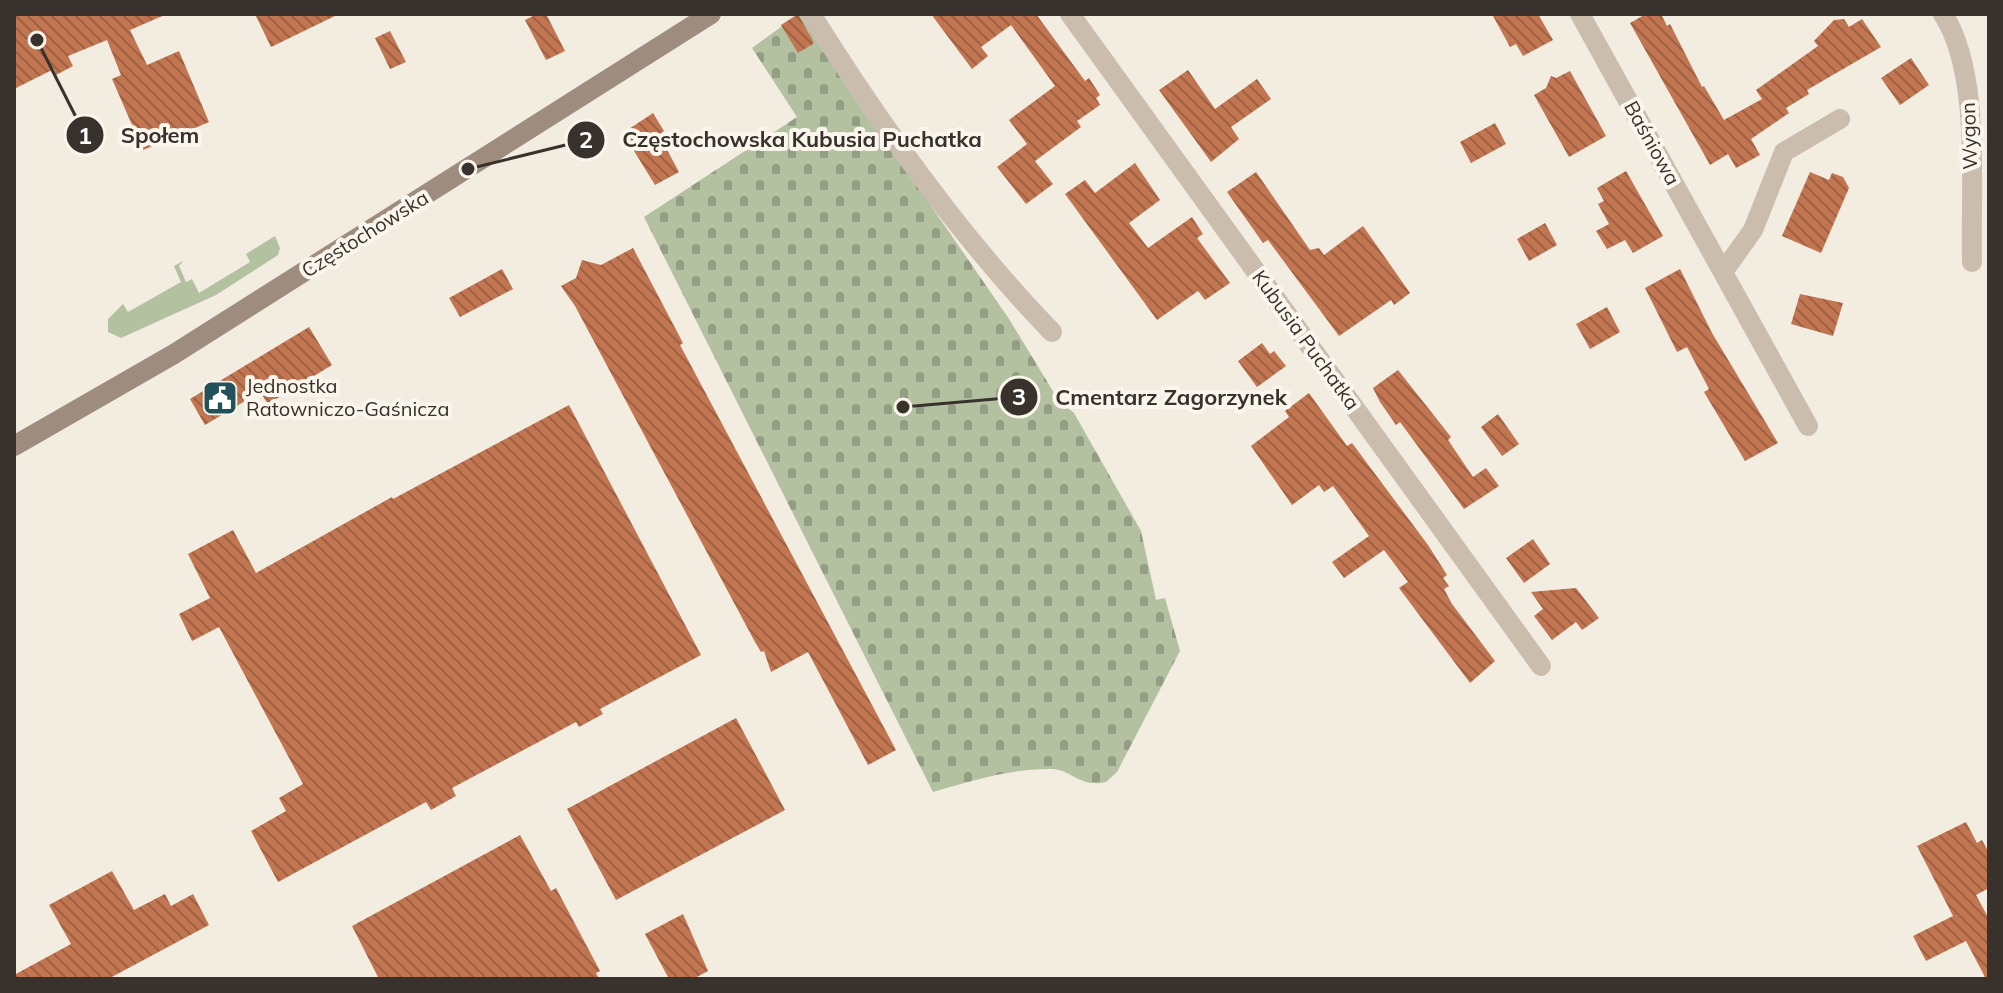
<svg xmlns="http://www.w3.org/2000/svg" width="2003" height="993" viewBox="0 0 2003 993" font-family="Mulish,sans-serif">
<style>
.grass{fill:#b3c1a1}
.cemetery{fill:url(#cemetery-stones)}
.building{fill:url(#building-back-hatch)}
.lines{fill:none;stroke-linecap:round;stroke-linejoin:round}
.minor{stroke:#cabdad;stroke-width:20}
.secondary{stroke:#9e8d7e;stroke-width:20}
.labels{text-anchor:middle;stroke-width:8;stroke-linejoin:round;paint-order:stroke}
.street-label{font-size:20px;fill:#39312b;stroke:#faf5ed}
.poi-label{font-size:20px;fill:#39312b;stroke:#faf5ed;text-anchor:start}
.leader{fill:none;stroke:#39312b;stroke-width:3}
.callout-dot{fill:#39312b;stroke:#faf5ed;stroke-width:3}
.mark-label{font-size:24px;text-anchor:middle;font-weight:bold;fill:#fff}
.callout-label{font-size:22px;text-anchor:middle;font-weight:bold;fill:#39312b;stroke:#faf5ed;stroke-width:8;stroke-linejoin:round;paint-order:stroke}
</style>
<defs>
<pattern id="cemetery-stones" width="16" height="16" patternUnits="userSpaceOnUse" patternTransform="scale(2)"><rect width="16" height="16" fill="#b3c1a1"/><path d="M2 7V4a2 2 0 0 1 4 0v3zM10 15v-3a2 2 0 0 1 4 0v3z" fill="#939d83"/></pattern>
<pattern id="building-back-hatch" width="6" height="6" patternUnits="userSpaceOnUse" patternTransform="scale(2)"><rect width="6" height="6" fill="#c17651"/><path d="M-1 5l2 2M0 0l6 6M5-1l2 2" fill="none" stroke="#9e6143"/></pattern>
</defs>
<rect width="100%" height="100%" fill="#f2ece1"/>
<path class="grass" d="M 275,236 L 280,248 L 278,255 L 216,295 L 121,338 L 108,332 L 108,319 L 123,304 L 128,312 L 181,282 L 174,266 L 183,261 L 179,266 L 186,282 L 192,279 L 199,293 L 250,262 L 246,254 Z"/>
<path class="cemetery" d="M 799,14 L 1009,319 L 1059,401 L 1074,413 L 1141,531 L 1156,600 L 1165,598 L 1180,651 L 1117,772 L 1106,782 C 1079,788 1073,770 1052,769 C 1012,768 971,781 933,792 L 644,217 L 797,117 L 752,48 Z"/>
<path class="building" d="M 14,14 L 167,14 L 130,30 L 147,65 L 179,51 L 209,122 L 143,150 L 112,79 L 121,75 L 107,40 L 68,56 L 73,66 L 56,75 L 54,69 L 14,89 Z
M 255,14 L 339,14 L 271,47 Z
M 537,14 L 546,14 L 565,51 L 546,60 L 525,20 Z
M 798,14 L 814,43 L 798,53 L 781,25 Z
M 931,14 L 1036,14 L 1085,81 L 1089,78 L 1100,95 L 1096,98 L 1100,105 L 1077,121 L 1081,127 L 1035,161 L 1053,184 L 1026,204 L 997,167 L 1027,144 L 1009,120 L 1055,86 L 1011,25 L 981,47 L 988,56 L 972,69 Z
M 1492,14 L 1538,14 L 1553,40 L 1523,56 L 1516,44 L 1510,47 Z
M 1646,14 L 1661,14 L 1667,26 L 1670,24 L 1702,87 L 1704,86 L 1724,120 L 1762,99 L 1756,90 L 1818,46 L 1814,41 L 1834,20 L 1844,19 L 1849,27 L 1862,19 L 1881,47 L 1807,90 L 1809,94 L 1786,108 L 1789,113 L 1751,139 L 1760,155 L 1736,168 L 1728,154 L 1710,165 L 1630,23 Z
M 390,31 L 406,62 L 390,69 L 375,38 Z
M 1911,58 L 1929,85 L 1900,105 L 1881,78 Z
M 1188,70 L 1215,109 L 1257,79 L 1271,99 L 1231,127 L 1239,139 L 1211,162 L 1159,90 Z
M 1570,71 L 1606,136 L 1569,157 L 1534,95 L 1546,88 L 1551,76 L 1556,78 Z
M 653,113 L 664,131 L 659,135 L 679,172 L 655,185 L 623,133 Z
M 1495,123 L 1506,144 L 1471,163 L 1460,142 Z
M 1135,163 L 1160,200 L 1129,223 L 1148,248 L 1192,217 L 1203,234 L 1197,238 L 1230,283 L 1205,300 L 1198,291 L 1157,320 L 1065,194 L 1085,180 L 1095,193 Z
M 1626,171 L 1663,236 L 1633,253 L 1625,240 L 1607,249 L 1596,231 L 1609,224 L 1598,204 L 1604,201 L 1597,188 Z
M 1256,172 L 1310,250 L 1319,248 L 1324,255 L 1363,226 L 1410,293 L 1394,305 L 1391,300 L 1339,336 L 1268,240 L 1263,243 L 1227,192 Z
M 1810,172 L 1829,180 L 1832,173 L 1843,177 L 1849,188 L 1821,253 L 1782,236 Z
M 1545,223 L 1557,245 L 1529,261 L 1517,239 Z
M 633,248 L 683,343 L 680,345 L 896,750 L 868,765 L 808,652 L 771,672 L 764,651 L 761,652 L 755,642 L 575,306 L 561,286 L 576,278 L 582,260 L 601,265 Z
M 502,269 L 513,289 L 460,317 L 449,298 Z
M 1680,269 L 1712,333 L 1778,443 L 1745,461 L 1704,392 L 1709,389 L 1687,347 L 1677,352 L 1645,288 Z
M 1800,294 L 1843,303 L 1833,336 L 1791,324 Z
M 1607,307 L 1620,332 L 1590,349 L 1576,324 Z
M 309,327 L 332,365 L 268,404 L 260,392 L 205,425 L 190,399 Z
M 1262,343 L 1270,354 L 1274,351 L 1286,366 L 1257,387 L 1238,361 Z
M 1398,370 L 1451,437 L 1448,440 L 1473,477 L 1486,468 L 1499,486 L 1464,509 L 1400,422 L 1396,425 L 1380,402 L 1373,388 Z
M 1309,393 L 1347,446 L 1352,443 L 1428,545 L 1447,575 L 1443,578 L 1449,586 L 1444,589 L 1452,604 L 1495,661 L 1470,683 L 1399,588 L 1408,582 L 1384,550 L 1344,578 L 1332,562 L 1369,536 L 1333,486 L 1324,492 L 1319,485 L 1292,505 L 1251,446 L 1289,417 L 1285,411 Z
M 569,405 L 701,655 L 600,709 L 603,714 L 579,727 L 576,722 L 452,788 L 456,796 L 431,810 L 426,802 L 278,882 L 251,831 L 286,811 L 279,798 L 303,784 L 219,627 L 192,641 L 179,614 L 210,598 L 188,554 L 233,530 L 256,573 L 392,497 L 393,499 Z
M 1498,414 L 1519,444 L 1502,456 L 1481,427 Z
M 1533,539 L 1550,564 L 1524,583 L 1506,558 Z
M 1576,588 L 1599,618 L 1582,630 L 1576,622 L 1552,640 L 1534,616 L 1543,609 L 1531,592 Z
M 736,718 L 785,810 L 616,900 L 567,809 Z
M 1966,822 L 1977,843 L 1982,840 L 1989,853 L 1989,888 L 1976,895 L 1989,919 L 1989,979 L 1986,979 L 1966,941 L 1926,961 L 1913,936 L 1953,916 L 1917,846 Z
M 520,835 L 551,891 L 556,888 L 600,971 L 596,973 L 599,979 L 379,979 L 352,926 Z
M 112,871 L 134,910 L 165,894 L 171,906 L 193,894 L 209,925 L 108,979 L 14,979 L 14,975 L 71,944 L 49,905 Z
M 683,914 L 708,971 L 693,979 L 669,979 L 645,934 Z"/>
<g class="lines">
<path class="minor" d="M 811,14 C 881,126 960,237 1052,332
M 1070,14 L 1541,666
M 1580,14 L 1808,426
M 1943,14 C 1982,75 1970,190 1972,262
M 1723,272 L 1753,230 L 1784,152 L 1840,119"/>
<path class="secondary" d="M 14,446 L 174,354 L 711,14"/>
</g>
<defs>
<symbol id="civic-square" viewBox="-11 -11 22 22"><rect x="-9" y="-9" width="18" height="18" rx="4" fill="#225159" stroke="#faf5ed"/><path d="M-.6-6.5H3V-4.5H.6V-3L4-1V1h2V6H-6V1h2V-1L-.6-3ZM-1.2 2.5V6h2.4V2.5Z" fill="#fff"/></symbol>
</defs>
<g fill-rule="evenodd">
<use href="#civic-square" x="200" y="378" width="40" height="40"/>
</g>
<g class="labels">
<g class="street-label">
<text transform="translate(1969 136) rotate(-92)" y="7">Wygon</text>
<text transform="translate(1652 143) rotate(61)" y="7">Baśniowa</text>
<text transform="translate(365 234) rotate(-32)" y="7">Częstochowska</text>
<text transform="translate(1306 340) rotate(54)" y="7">Kubusia Puchatka</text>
</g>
<g class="poi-label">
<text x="246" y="393">Jednostka<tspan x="246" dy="23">Ratowniczo-Gaśnicza</tspan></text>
</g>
</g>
<path class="leader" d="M37 40L85 135M468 169L586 140M903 407L1019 397"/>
<g class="callout-dot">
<circle cx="37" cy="40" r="8"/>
<circle cx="468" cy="169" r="8"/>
<circle cx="903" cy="407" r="8"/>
<circle cx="85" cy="135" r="20"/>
<circle cx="586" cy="140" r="20"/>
<circle cx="1019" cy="397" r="20"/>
</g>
<g class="mark-label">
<text x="85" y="144">1</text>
<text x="586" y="148">2</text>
<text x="1019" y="405">3</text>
</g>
<g class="callout-label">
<text x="160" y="143">Społem</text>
<text x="802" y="147">Częstochowska Kubusia Puchatka</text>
<text x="1171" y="405">Cmentarz Zagorzynek</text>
</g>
<rect width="2003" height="993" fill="none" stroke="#39312b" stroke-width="32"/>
</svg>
